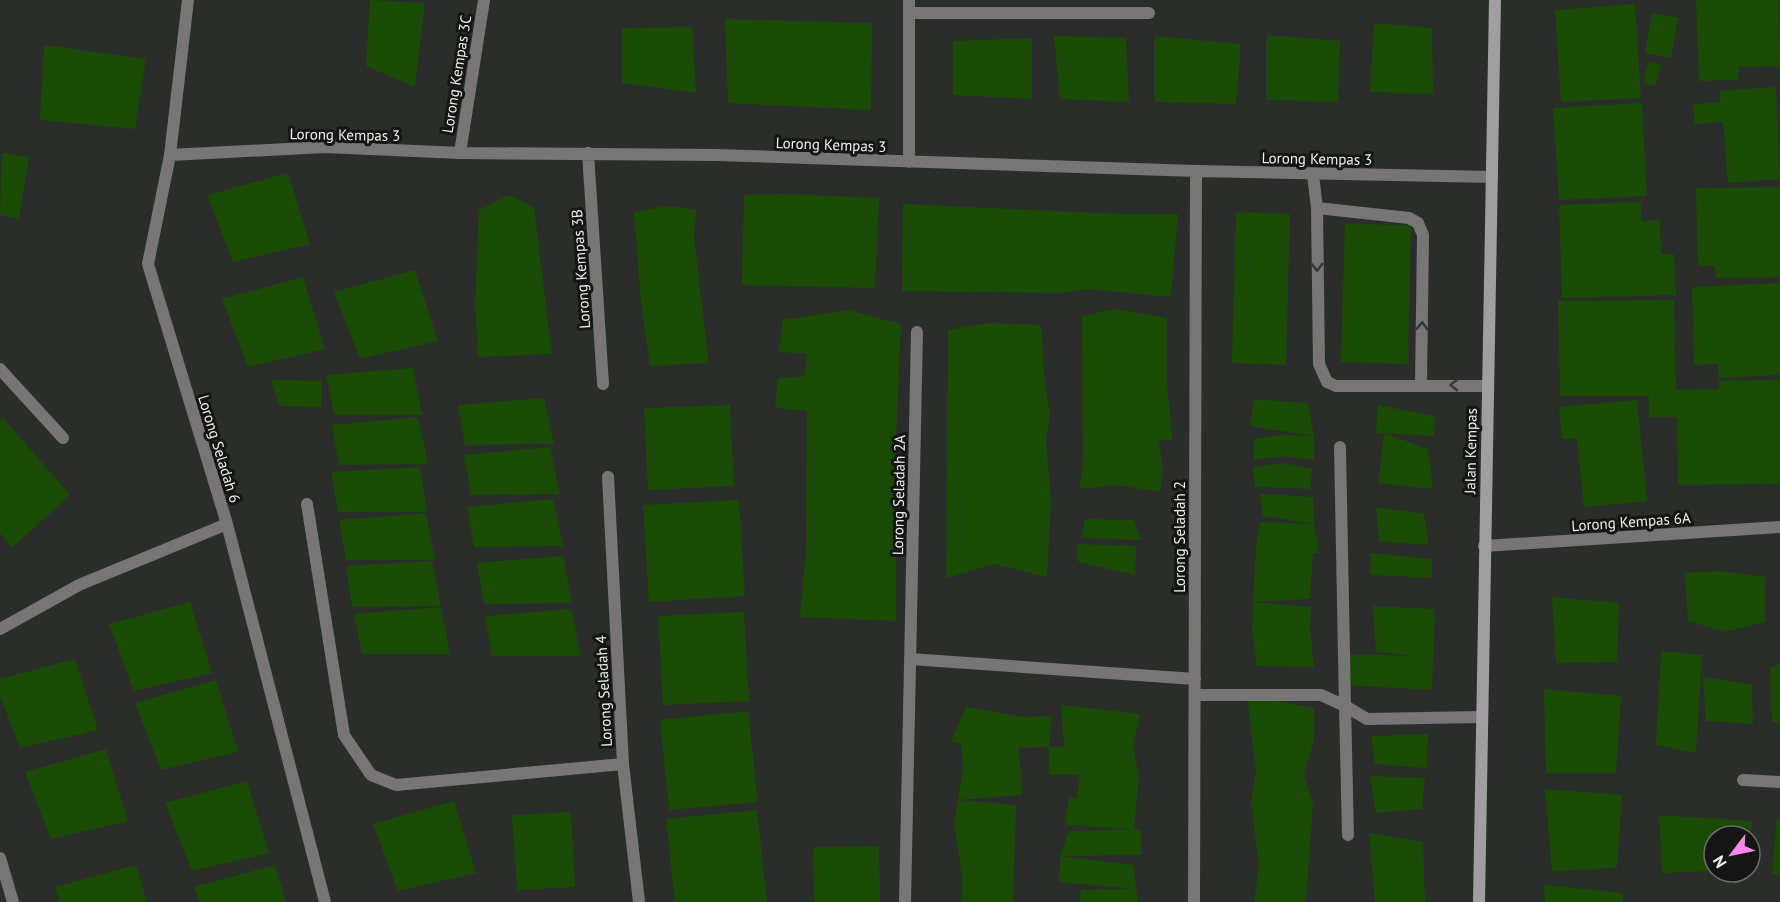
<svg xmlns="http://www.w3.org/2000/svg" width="1780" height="902" viewBox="0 0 1780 902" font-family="'PT Sans',sans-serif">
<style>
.building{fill:#1a4b05}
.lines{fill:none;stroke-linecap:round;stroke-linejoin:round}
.lane{stroke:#777576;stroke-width:12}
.street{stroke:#777576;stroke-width:12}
.secondary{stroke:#a09ea0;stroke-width:12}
.oneway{stroke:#373736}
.labels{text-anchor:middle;stroke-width:6;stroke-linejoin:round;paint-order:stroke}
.street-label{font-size:15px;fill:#eff0ee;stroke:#141514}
</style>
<rect width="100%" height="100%" fill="#2b2d2b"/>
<path class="building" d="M 370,0 L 425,3 L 415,87 L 366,66 Z
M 1696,0 L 1779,0 L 1780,66 L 1739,67 L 1738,80 L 1699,81 Z
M 1635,4 L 1641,98 L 1561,102 L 1555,10 Z
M 1652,13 L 1678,18 L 1671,58 L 1645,53 Z
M 725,19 L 872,23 L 871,110 L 728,103 Z
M 1374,23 L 1432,28 L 1433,94 L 1370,92 Z
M 692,27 L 696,93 L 622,83 L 622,28 Z
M 1267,35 L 1340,41 L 1338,102 L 1267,100 Z
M 1054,36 L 1126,38 L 1129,102 L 1060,99 Z
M 1155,36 L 1241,44 L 1236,104 L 1155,102 Z
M 1032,38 L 1032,99 L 953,95 L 953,41 Z
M 44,45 L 146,59 L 135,129 L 40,120 Z
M 1649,61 L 1661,65 L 1655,86 L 1643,83 Z
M 1776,87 L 1780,179 L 1728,183 L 1723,122 L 1695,124 L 1693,104 L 1720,102 L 1720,91 Z
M 1642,103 L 1647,196 L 1559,200 L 1553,108 Z
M 2,153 L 29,157 L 19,219 L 0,215 Z
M 288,173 L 310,244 L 233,262 L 207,195 Z
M 1780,187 L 1780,277 L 1716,278 L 1715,266 L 1698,266 L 1696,188 Z
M 784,194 L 879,198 L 875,288 L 742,285 L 744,195 Z
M 509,195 L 534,207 L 552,354 L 478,357 L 475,305 L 479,210 Z
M 1641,202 L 1641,221 L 1660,220 L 1661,254 L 1674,254 L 1676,295 L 1562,298 L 1559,205 Z
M 903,204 L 1121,214 L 1178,214 L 1171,297 L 1088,289 L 1061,293 L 902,291 Z
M 667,206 L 696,210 L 694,238 L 709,363 L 650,366 L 641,302 L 634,212 Z
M 1236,212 L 1290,214 L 1286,365 L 1232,363 Z
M 1345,224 L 1411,225 L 1408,364 L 1341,362 Z
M 415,270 L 438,341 L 360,359 L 334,292 Z
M 303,277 L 325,349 L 248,367 L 222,299 Z
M 1780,283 L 1780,375 L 1719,378 L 1718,364 L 1694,365 L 1692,287 Z
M 1674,300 L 1676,390 L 1719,389 L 1719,381 L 1780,380 L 1780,484 L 1678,485 L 1677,417 L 1649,417 L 1649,396 L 1560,396 L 1558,301 Z
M 1115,309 L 1167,318 L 1167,386 L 1173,441 L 1159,440 L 1163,472 L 1160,492 L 1117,485 L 1079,489 L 1083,467 L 1082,316 Z
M 848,310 L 901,324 L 896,441 L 896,621 L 800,617 L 806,553 L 807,411 L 775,408 L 778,378 L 805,376 L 807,354 L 779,352 L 783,320 Z
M 989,323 L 1041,325 L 1045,385 L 1050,414 L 1046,441 L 1051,500 L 1047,577 L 994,564 L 946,578 L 948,330 Z
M 413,368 L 422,415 L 334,415 L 326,375 Z
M 271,380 L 322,381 L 321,407 L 279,406 Z
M 544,398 L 554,444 L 465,445 L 458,405 Z
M 1254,399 L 1308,403 L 1314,436 L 1250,426 Z
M 1637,400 L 1647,501 L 1584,507 L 1577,438 L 1562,439 L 1559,407 Z
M 730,405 L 734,486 L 648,490 L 644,408 Z
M 1378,405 L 1435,416 L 1434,436 L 1384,433 L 1428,449 L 1433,489 L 1378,483 L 1384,433 L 1376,433 Z
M 418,417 L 428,464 L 339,465 L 332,425 Z
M 3,418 L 70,495 L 12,548 L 0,533 L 0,421 Z
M 1279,435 L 1314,436 L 1314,460 L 1282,456 L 1254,460 L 1254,439 Z
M 550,447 L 560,494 L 471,495 L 464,455 Z
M 1284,463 L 1312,469 L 1310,489 L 1255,487 L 1253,467 Z
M 420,467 L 427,512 L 338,512 L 331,472 Z
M 1260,494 L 1313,497 L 1314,524 L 1319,553 L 1313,553 L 1310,599 L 1253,602 L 1311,607 L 1310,628 L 1314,667 L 1257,666 L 1252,629 L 1253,602 L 1256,548 L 1260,522 L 1314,524 L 1263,516 Z
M 553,499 L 563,546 L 474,547 L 467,507 Z
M 739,500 L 745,596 L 649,602 L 643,505 Z
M 1376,507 L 1424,514 L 1429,545 L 1379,541 Z
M 426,513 L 435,560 L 346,560 L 339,520 Z
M 1085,519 L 1134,520 L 1141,540 L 1081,538 Z
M 1076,544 L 1136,546 L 1135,575 L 1078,562 Z
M 1370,553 L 1432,559 L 1432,578 L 1371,575 Z
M 563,556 L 572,603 L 484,604 L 477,563 Z
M 432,561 L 441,606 L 352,607 L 346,566 Z
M 1721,571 L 1765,577 L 1765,622 L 1725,632 L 1688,621 L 1685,573 Z
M 1552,597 L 1619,603 L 1617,662 L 1556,663 Z
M 190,602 L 212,673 L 134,691 L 109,624 Z
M 1373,606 L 1435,609 L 1432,690 L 1344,685 L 1344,654 L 1417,656 L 1376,652 Z
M 441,607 L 450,654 L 362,654 L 354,614 Z
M 571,609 L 581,656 L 492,656 L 485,616 Z
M 744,612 L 749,701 L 663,705 L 658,616 Z
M 1661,651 L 1702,655 L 1696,753 L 1656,745 Z
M 75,659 L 98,730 L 20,748 L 0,696 L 0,679 Z
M 1780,665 L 1780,722 L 1772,722 L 1770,667 Z
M 1703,677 L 1752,685 L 1753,724 L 1706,721 Z
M 216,680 L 238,752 L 161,770 L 135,703 Z
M 1544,689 L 1621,696 L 1616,773 L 1546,773 Z
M 1247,695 L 1314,708 L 1314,740 L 1304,774 L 1313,804 L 1306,902 L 1254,902 L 1259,866 L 1251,800 L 1256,772 Z
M 1061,705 L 1140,714 L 1133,747 L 1139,776 L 1134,829 L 1141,829 L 1141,855 L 1060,856 L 1069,831 L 1131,829 L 1065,825 L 1069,797 L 1077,798 L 1080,775 L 1049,774 L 1049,747 L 1064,747 Z
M 966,707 L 1022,717 L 1052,716 L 1049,747 L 1019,748 L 1022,795 L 958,800 L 963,769 L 961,743 L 951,742 Z
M 748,711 L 758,802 L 669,810 L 660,720 Z
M 1428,734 L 1427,768 L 1375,764 L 1371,736 Z
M 106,749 L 128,821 L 51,839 L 25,772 Z
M 1370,776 L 1425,778 L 1422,809 L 1376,813 Z
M 247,781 L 269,853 L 192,871 L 165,803 Z
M 1545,789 L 1622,795 L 1617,868 L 1552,871 Z
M 958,800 L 1016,805 L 1013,902 L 962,902 L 962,875 L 954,825 Z
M 454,801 L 476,873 L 398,891 L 373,824 Z
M 757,810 L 767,902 L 675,902 L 666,819 Z
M 571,812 L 575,887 L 517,890 L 512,815 Z
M 1659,815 L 1752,821 L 1750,836 L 1714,836 L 1714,871 L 1662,873 Z
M 1777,819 L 1780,819 L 1780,874 L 1772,874 Z
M 1369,833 L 1423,842 L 1425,902 L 1375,902 Z
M 879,846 L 880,902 L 814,902 L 813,847 Z
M 1060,856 L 1133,865 L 1138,902 L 1079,902 L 1081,890 L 1136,889 L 1059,882 Z
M 136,865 L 147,902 L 60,902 L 55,887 Z
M 275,865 L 286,902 L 200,902 L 194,887 Z
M 1544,885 L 1623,893 L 1622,902 L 1545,902 Z"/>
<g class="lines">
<path class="lane" d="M 909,13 L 1149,13
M 1313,175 L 1317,208 L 1319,364 L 1327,382 L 1336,386 L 1487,386
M 1317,208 L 1409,218 L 1418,223 L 1423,235 L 1421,385
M 1340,447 L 1345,706 L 1367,719 L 1481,717
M 1195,695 L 1321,695 L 1345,706 L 1348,835"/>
<path class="street" d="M 188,0 L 170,155 L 148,264 L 227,524 L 325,902
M 909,0 L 909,162
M 460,153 L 484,0
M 588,153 L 603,384
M 170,155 L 325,147 L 460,153 L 716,155 L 1196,171 L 1492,177
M 0,369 L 63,438
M 608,477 L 623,764 L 639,902
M 307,504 L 344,735 L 371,775 L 396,785 L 623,764
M 1484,546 L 1780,527
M 0,629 L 79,585 L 227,524
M 910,659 L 1195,679
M 1743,780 L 1780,782
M 0,858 L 13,902
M 905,902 L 917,332
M 1194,902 L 1196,171"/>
<path class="secondary" d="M 1479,902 L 1495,0"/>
</g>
<defs><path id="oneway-chevron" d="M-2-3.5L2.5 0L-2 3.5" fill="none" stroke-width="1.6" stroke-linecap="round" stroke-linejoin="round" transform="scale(1.5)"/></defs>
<g class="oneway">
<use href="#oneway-chevron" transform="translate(1317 267) rotate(89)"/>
<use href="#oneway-chevron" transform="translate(1422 326) rotate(-89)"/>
<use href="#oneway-chevron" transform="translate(1454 385) rotate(-179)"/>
</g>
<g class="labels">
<g class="street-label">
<text transform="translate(457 74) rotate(-81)" y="5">Lorong Kempas 3C</text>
<text transform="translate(345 135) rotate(1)" y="5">Lorong Kempas 3</text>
<text transform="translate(831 145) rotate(2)" y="5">Lorong Kempas 3</text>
<text transform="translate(1317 159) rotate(1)" y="5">Lorong Kempas 3</text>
<text transform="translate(581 269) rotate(-94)" y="5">Lorong Kempas 3B</text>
<text transform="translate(219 449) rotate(73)" y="5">Lorong Seladah 6</text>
<text transform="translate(1471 451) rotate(-89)" y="5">Jalan Kempas</text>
<text transform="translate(899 495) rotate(-89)" y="5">Lorong Seladah 2A</text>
<text transform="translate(1631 522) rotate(-4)" y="5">Lorong Kempas 6A</text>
<text transform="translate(1180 537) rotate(-90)" y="5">Lorong Seladah 2</text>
<text transform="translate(604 691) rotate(-93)" y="5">Lorong Seladah 4</text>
</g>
</g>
<g transform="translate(1732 854) rotate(238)"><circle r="28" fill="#141514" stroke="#6c6d6b" stroke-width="1.5"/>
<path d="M0-4.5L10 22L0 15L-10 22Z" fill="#fa87e7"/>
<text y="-9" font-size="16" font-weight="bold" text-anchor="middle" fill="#eff0ee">N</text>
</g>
</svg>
